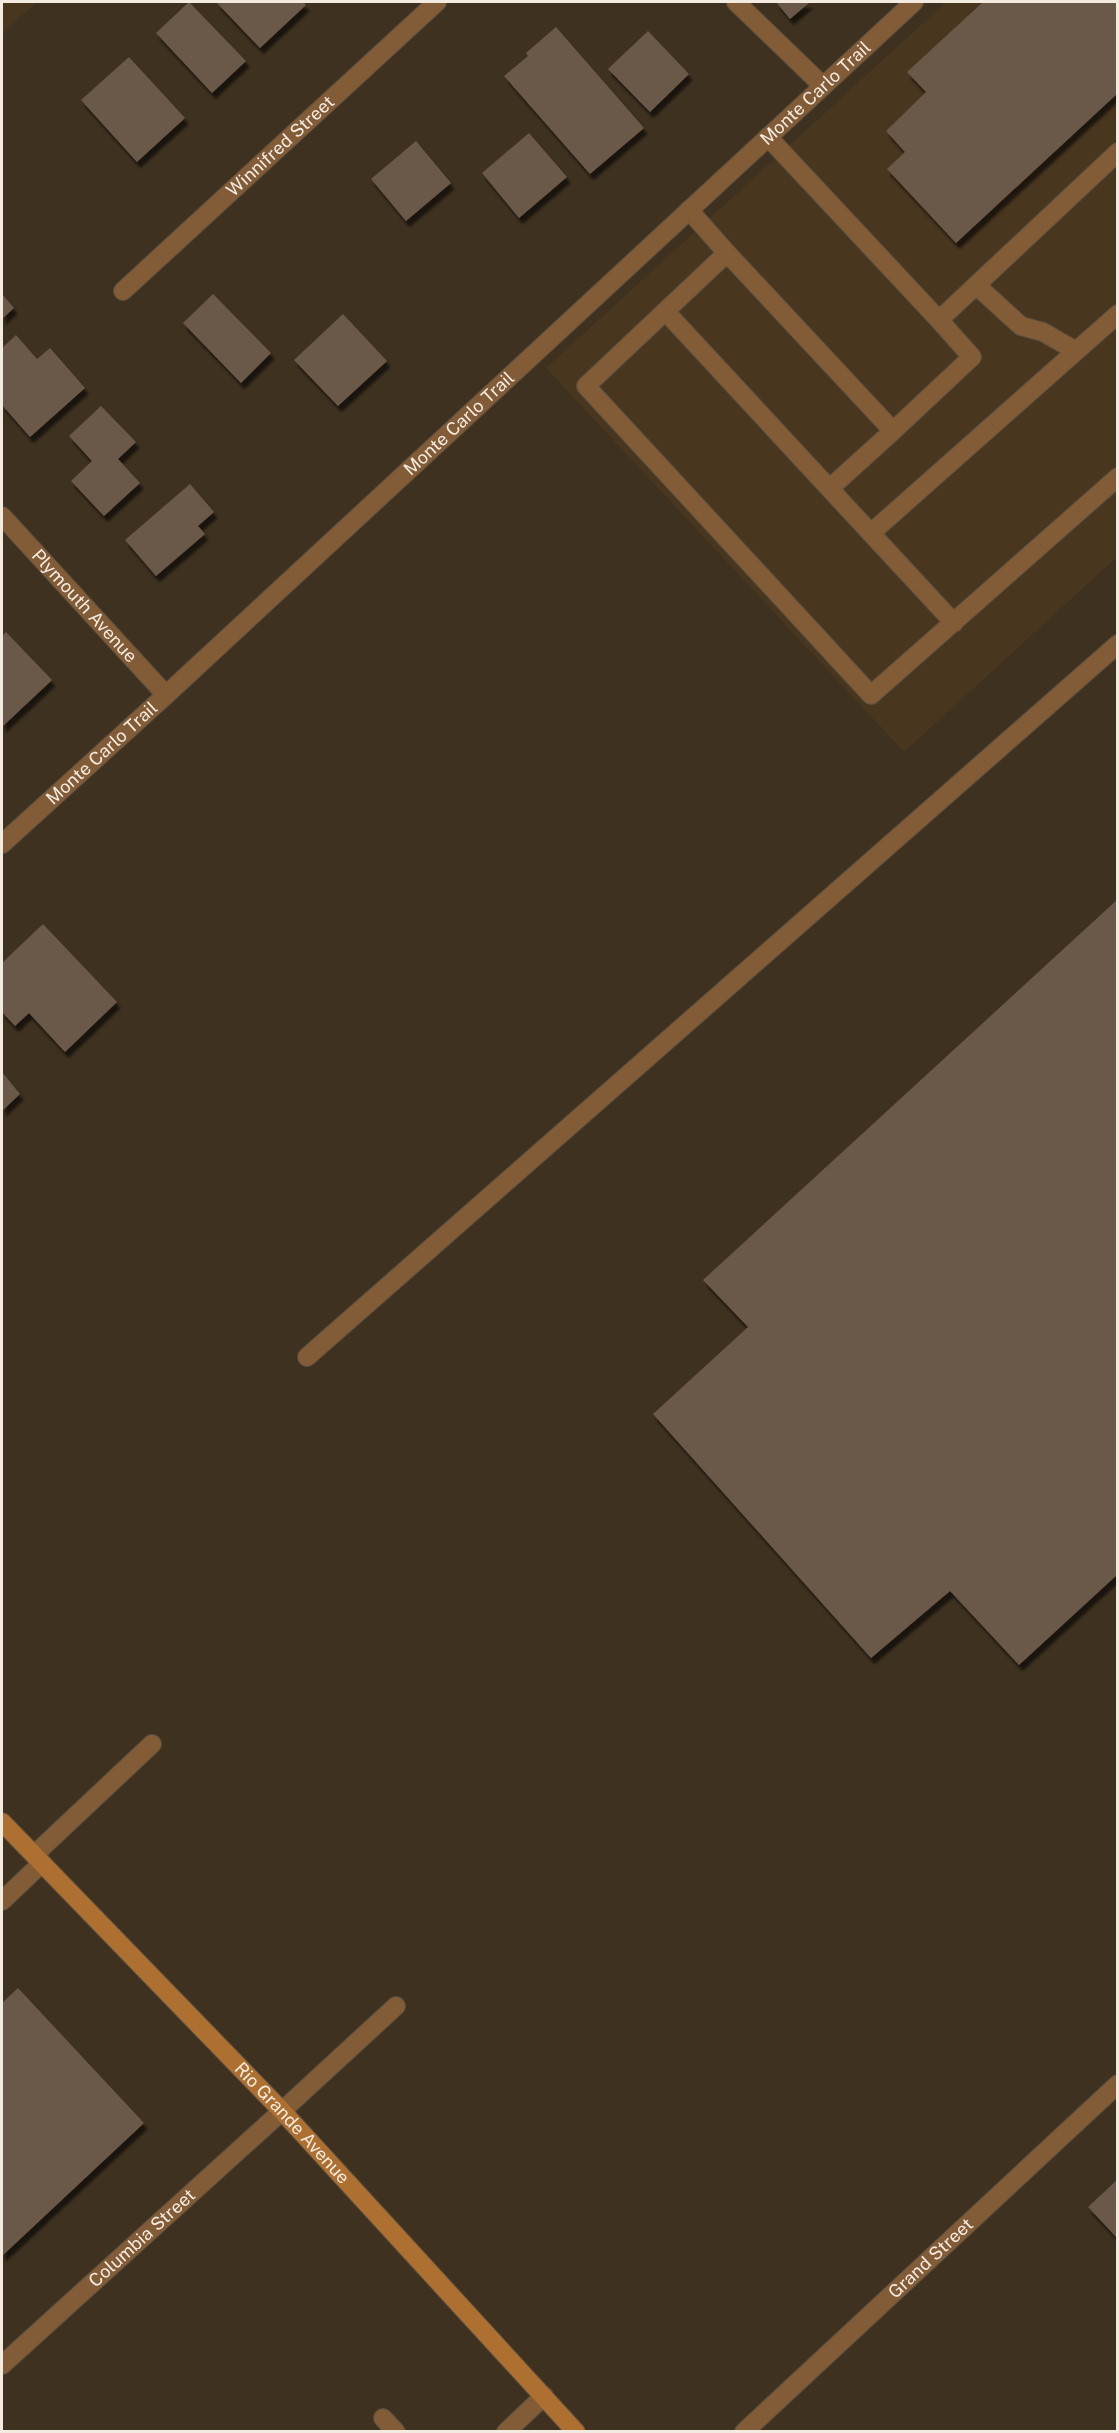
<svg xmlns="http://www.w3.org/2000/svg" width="1119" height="2433" viewBox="0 0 1119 2433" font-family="'Public Sans',sans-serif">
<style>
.built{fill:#48361f}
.building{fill:#6b5849;filter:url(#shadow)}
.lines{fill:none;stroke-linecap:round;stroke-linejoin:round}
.lane-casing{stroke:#5b4f3f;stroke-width:20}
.street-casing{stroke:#5b4f3f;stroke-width:20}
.secondary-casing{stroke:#5b4f3f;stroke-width:20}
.lane{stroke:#825b37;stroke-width:18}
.street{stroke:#825b37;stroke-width:18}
.secondary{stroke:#ad7031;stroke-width:18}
.labels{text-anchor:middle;stroke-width:4.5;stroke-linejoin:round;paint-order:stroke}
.street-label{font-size:18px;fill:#f4ebe0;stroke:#342716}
</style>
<defs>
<filter id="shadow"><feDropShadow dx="3.5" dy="6" stdDeviation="1.5" flood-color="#0009"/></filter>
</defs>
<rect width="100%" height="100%" fill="#3e3120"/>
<path class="built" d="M 2,2 L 37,2 L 2,34 Z
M 946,2 L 1117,2 L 1117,557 L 904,752 L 546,368 Z"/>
<path class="building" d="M 189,2 L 246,61 L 212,93 L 156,33 Z
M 216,2 L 303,2 L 306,5 L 260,48 Z
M 776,2 L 810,2 L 790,19 Z
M 983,2 L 1118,2 L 1118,93 L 956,243 L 887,169 L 905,152 L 886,131 L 926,92 L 907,72 Z
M 556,27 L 644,128 L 590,174 L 504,76 L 528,56 L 526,53 Z
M 648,31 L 689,74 L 650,112 L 608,69 Z
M 129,57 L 185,118 L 137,162 L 81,100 Z
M 529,133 L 567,177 L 519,218 L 482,173 Z
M 416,141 L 451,183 L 406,221 L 371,179 Z
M 2,294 L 14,308 L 2,319 Z
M 213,294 L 271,353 L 241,383 L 183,323 Z
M 343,314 L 387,361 L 338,406 L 294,360 Z
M 16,335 L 37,359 L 50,348 L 85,388 L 30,437 L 2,405 L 2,348 Z
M 101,406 L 136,442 L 118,459 L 140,483 L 104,516 L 71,481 L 92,461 L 69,436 Z
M 190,484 L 214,512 L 198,526 L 205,534 L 156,576 L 125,540 Z
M 6,632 L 52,680 L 2,727 L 2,636 Z
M 1118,899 L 1118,1574 L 1019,1665 L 950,1591 L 871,1658 L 653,1414 L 748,1327 L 703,1280 Z
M 43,924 L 117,1002 L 65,1052 L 29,1013 L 15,1026 L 2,1012 L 2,963 Z
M 2,1072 L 20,1094 L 2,1111 Z
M 18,1988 L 144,2123 L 2,2256 L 2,2003 Z
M 1118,2179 L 1118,2239 L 1088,2207 Z"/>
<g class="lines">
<defs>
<path id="lane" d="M 736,2 L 823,86
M 768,137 L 939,320 L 1118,152
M 689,210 L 727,253 L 586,386 L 871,695 L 1118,477
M 727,253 L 893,431 L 972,357 L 939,320
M 976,285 L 1021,326 L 1043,332 L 1076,351
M 666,312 L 954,623
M 830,488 L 893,431
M 871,533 L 1118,314
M 307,1357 L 1118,644
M 34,1855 L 152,1744
M 282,2111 L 396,2006
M 383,2418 L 396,2432
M 506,2432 L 544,2396"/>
<g id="street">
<path id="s1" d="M 123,291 L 437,2"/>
<path id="s2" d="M 2,516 L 166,695"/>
<path id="s3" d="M 2,844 L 166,695 L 914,2"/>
<path d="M 2,1901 L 42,1863"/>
<path id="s4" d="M 2,2365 L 282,2111"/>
<path id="s5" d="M 744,2432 L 1118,2084"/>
</g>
<g id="secondary">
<path id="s6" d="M 2,1822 L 282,2111 L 576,2432"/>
</g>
</defs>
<use href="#lane" class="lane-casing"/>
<use href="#street" class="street-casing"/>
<use href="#secondary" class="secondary-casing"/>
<use href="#lane" class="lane"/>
<use href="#street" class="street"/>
<use href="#secondary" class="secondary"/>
</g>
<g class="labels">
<g class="street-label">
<text dy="6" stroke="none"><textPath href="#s3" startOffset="1107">Monte Carlo Trail</textPath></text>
<text dy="6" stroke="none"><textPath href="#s1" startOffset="214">Winnifred Street</textPath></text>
<text dy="6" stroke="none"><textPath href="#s3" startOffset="621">Monte Carlo Trail</textPath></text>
<text dy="6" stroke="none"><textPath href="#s2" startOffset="122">Plymouth Avenue</textPath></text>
<text dy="6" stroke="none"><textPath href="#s3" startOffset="135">Monte Carlo Trail</textPath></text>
<text dy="6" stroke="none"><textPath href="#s6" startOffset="418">Rio Grande Avenue</textPath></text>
<text dy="6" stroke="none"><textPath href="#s4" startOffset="189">Columbia Street</textPath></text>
<text dy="6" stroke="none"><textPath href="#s5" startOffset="255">Grand Street</textPath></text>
</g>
</g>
<rect width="1119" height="2433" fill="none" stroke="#f4ebe0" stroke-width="6"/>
</svg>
